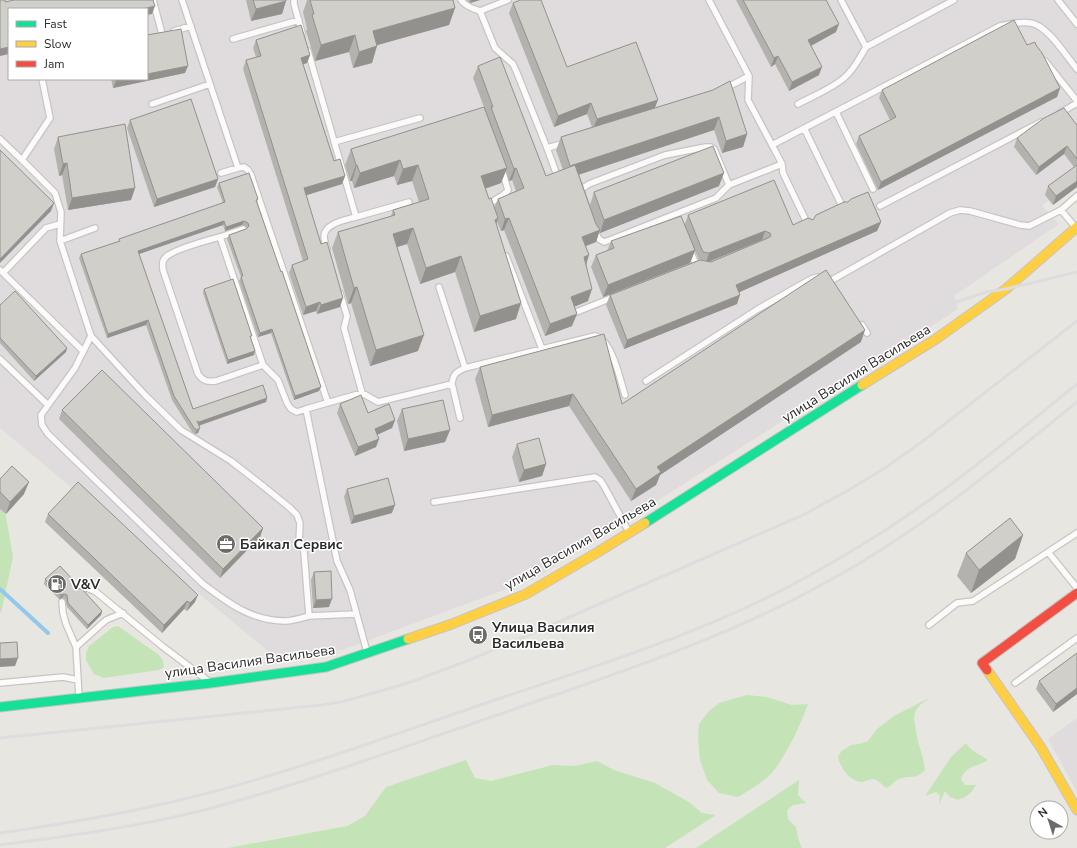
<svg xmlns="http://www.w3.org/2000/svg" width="1077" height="848" viewBox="0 0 1077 848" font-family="'Nunito Sans',sans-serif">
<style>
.industrial{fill:#e0dcde;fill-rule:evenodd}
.green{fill:#c4e4b8}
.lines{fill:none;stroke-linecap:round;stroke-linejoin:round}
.stream{stroke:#93c8ea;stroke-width:4}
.lane-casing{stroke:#c6c5c5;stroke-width:8}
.fast-casing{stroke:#c6c5c5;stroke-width:11}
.slow-casing{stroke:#c6c5c5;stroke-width:11}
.jam-casing{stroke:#c6c5c5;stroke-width:11}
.lane{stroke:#fcfbfa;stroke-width:5.5}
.fast{stroke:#16e098;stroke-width:9}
.slow{stroke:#ffcf43;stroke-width:9}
.jam{stroke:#f24e42;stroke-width:9}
.rail{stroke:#ddddde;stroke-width:3}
.wall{fill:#b4b2ae;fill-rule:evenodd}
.shaded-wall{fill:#92918d}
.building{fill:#d1cfca;stroke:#92918d}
.labels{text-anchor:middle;stroke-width:3;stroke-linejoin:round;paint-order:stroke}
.street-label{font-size:14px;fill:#2a2a2a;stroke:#fff}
.poi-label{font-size:14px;font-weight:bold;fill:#2a2a2a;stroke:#fff;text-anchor:start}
</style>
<rect width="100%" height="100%" fill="#e8e6e0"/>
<path class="industrial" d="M 0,0 L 1077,0 L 1077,177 L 1042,206 L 1059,224 L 954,296 L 958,309 L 536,578 L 342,650 L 275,657 L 0,428 ZM 9,9 L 147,9 L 147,79 L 9,79 Z
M 1077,718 L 1077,792 L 1048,739 Z"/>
<path class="green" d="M 0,482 L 13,557 L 1,613 L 0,611 Z
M 118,626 L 159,655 L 163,661 L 164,667 L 159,670 L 104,678 L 94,674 L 86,660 L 86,653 L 89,646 L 113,627 Z
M 747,695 L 767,697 L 792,705 L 808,704 C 800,726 789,750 775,769 C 766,781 751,789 738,797 L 719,793 L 707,780 L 700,760 L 698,739 L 699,724 L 708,712 L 719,703 Z
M 931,697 L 920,705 L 915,712 L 914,719 L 918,742 L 923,758 L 925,770 C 915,781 909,774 897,780 C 893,783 891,786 886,788 C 882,785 878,779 873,779 C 868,779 864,783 860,782 C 849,780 839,766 838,756 L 842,751 L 851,745 L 859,744 L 868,741 L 877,729 L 894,716 Z
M 966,743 C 970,751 981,755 988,760 C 977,767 966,765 961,779 L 965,785 L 976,785 C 971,794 967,797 958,800 L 950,797 L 945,791 L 939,805 L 940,796 L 936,792 L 925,796 L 951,757 Z
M 466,760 L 475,778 L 491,781 L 553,765 L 575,766 L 597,761 L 614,770 L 655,783 L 689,802 L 702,813 L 716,815 L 665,848 L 228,848 L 347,826 L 365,816 L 386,787 Z
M 799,780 L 798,795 L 806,803 L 793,805 L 787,810 L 788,819 L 796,827 L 798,838 L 802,848 L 696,848 Z"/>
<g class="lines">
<path class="stream" d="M 0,589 L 48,633"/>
<defs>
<path id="lane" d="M 153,0 L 162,34
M 182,0 L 238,168 L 244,167 L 248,170 L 251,175 L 328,403
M 294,0 L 294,4 L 302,33
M 461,0 C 465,6 473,9 480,11 L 495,48 L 513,64 L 517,73 L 547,148 L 565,143
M 709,0 L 749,76 L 748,100 L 772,145 L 1000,26 C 1010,24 1021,21 1031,23 C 1048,26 1066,56 1077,69
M 841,0 L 866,47 L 954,0
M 1058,0 L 1077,24
M 480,11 L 508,0
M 174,31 L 191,26
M 233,39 L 299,20
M 308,51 L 356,217 C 346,220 325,223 324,236 C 324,240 326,245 327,249
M 1045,61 L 1077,101
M 42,79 L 50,118 L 22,160 L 55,193 L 61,212 L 60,241 L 91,336 L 145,395 L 181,430 L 231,461 L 263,486 L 290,508 L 297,515 L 300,523 L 299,542 L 304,552 L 309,616 L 356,614
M 726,88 L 749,76
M 152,104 L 210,84
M 798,104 C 813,96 831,89 844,78 C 854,70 860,57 866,47
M 836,112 L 873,189
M 1060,113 L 1077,103
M 804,128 L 843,208
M 0,139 L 22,160
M 334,142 L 420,118
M 547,148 L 557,175
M 782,164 L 783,173 L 808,225
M 221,173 L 238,168
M 581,194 L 583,188 L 589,184 L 665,155 L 706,147 L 711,147 L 714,149 L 729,185 L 782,164 L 772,145
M 880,206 L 1041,122
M 489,207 C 492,198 503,198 508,190 L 502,170
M 1061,210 L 1077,196
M 356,217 L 409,202
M 243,229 L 220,237 L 263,365 L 278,380 L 287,403 L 291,409 L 297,412 L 306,409
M 594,230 L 599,239 L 604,242 L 610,240 L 716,198 L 729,185
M 220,237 C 209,240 171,250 165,258 C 161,262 163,266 163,270 L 198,374 C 203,381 207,382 216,381 L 263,365
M 60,241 L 95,228
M 690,250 L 696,265 L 693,266
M 506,256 L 542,349
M 0,270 L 83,351
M 3,273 L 46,228 L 60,224
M 826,278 L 832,280 L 950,213 L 960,210 L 970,211 L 1020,225 L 1029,226 L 1061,210 L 1076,228
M 439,287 L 465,368
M 340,293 L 347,316 L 344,328 L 362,393
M 574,313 L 614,297
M 862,325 L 867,333
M 91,336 L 75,368 L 41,415 L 42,425 L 48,434 L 203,584 C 228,603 252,621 285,621 C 292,621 302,618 309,616
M 0,359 L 48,405
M 646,381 L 758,309 L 811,279 L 818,277
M 452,384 L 460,418
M 434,502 L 595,477 L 600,480 L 604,486 L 629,532
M 1048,552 L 1077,533
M 77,589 L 87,588 L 96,592 L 162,646 L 207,680
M 62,602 L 63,613 L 66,624 L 76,647 L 79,697
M 929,625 L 957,603 L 973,601 L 1048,552 L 1077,588
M 76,647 L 106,620 L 123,613
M 367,652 L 350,590 L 337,561 L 306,409 L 362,393 L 378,402 L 452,384 C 453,374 456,372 465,368 L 595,336 C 612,339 620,380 625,395
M 0,683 L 63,677 L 78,680
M 1015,683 L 1077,638"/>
<path id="fast" d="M 645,523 L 862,385
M 0,707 L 211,683 L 326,667 L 408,639"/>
<path id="slow" d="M 862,385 L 936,339 L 1006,289 L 1077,227
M 408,639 L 452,624 L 526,594 L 598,552 L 645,523
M 987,670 L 1040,746 L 1077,810"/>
<path id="jam" d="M 987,670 L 982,663 L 1077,593"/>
</defs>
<use href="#lane" class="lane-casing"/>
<use href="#fast" class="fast-casing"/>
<use href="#slow" class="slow-casing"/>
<use href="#jam" class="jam-casing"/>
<use href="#lane" class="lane"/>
<use href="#fast" class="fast"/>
<use href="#slow" class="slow"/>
<use href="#jam" class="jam"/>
<path class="rail" d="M 680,470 L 884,340 L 930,313 L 956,302 L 986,292 L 1006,289 L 1077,272
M 0,738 L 322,705 L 345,701 L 384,690 L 411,682 L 467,661 L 524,637 L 803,515 L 847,491 L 885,468 L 919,444 L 1077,321
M 0,833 C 72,823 145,810 216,791 C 309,766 401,732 492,701 C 601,664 711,631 812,574 C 848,554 884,532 918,508 C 973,470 1025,426 1077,384
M 0,845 C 68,836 137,827 204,810 C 306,783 404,747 503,713 C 615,674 728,638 832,579 C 921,530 998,466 1077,402"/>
</g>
<path class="wall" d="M 246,0 L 286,0 L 282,14 L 251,21 Z
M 307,0 L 453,0 L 455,8 L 449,25 L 377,45 L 372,63 L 353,68 L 349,52 L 315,61 L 306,31 L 307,29 L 303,12 Z
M 467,0 L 480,0 L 470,3 Z
M 736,0 L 826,0 L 836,32 L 811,46 L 819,75 L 789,91 L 775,64 L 771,67 Z
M 513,3 L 567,67 L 655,108 L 713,90 L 747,134 L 743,147 L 722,153 L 714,130 L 579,174 L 590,205 L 594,192 L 719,186 L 600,233 L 599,232 L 596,242 L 586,246 L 588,301 L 574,307 L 572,326 L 545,336 L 504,230 L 501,231 L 497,222 L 496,224 L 516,319 L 474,332 L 455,272 L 420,284 L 407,244 L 397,247 L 418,351 L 370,366 L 351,303 L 348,304 L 332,248 L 338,232 L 391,216 L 393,210 L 419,202 L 412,181 L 397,185 L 394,176 L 354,188 L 352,181 L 350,181 L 345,165 L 351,149 L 484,107 L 473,78 L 478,66 L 546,176 L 563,170 L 556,150 L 561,137 L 592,127 L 587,114 L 554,127 L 509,13 ZM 506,171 L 509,181 L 512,180 L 516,191 L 498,199 L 494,208 L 489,199 L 485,189 L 501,183 Z
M 256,40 L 310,55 L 307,63 L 303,64 L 334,161 L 345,176 L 342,184 L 306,195 L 340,307 L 317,314 L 316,311 L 303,315 L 289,273 L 292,265 L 303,261 L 243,69 L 246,60 L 256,57 L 253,48 Z
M 1027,45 L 1060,88 L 1057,97 L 878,190 L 856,144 L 859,136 L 890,120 L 879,98 L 882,90 Z
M 185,73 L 113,88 L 111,79 L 147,79 Z
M 130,120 L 218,179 L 215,187 L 154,207 L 127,128 Z
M 1076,124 L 1077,124 L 1077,187 L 1053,205 L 1045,195 L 1048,186 L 1074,167 L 1064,154 L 1036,175 L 1014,147 L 1017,138 Z
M 58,137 L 135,188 L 131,200 L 68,210 L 62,175 L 59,176 L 54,149 Z
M 219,183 L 258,199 L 257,202 L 319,391 L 294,400 L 271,333 L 258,337 L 239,281 L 241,277 L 227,239 L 229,235 L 246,229 L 247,227 L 242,225 L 225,231 L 223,225 L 139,254 L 193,409 L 267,398 L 266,402 L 199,426 L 198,433 L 195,434 L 192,432 L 172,400 L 146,325 L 107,338 L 79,258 L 81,254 L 119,241 L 119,239 L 223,203 L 217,187 Z
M 688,215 L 793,225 L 813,220 L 881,222 L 877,231 L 739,292 L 737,304 L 624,349 L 606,305 L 610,295 L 699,260 L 695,251 L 690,263 L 603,297 L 591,267 L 596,255 L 607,251 L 611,241 L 685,224 ZM 762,240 L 763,240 L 711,262 L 709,261 Z
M 204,289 L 251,338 L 254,355 L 227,364 L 203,293 Z
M 0,305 L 67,348 L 66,352 L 34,381 L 0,343 Z
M 861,342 L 660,475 L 656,485 L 631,501 L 569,406 L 488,427 L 475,379 L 480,367 L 622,404 Z
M 340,404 L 368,413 L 395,420 L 392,428 L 377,435 L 379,439 L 376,447 L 355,456 L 337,413 Z
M 402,409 L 450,430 L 445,442 L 404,451 L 397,421 Z
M 62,410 L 263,528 L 260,537 L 220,578 L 59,419 Z
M 517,444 L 546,464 L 542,476 L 519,482 L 512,457 Z
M 0,479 L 24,494 L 6,514 L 0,509 Z
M 347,489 L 392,513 L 351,524 L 344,497 Z
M 48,514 L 195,602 L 187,611 L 184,609 L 162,633 L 45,522 Z
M 1023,535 L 1015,559 L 971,593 L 957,576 L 966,553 Z
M 314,572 L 329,607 L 313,608 L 311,580 Z
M 45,579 L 74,585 L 75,588 L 102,611 L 101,615 L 87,629 L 67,607 L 65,599 L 62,598 L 59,599 L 44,584 Z
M 1077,653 L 1077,694 L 1053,712 L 1036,689 L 1039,681 Z"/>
<path class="shaded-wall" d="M 471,0 L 480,0 L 470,3 Z
M 286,1 L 282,14 L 251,21 L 256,9 Z
M 155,6 L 152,14 L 147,15 L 147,9 L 142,9 Z
M 455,8 L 449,25 L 367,48 L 373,31 Z
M 839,24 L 836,32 L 805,49 L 808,40 Z
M 355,35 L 349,52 L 315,61 L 321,45 Z
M 377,46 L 372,63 L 353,68 L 359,52 Z
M 9,47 L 9,54 L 0,56 L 0,49 Z
M 310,55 L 307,63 L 298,66 L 301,58 Z
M 778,56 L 775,64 L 771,67 L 774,58 Z
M 188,66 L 185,73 L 113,88 L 116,81 L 123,79 L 147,79 L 147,74 Z
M 822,67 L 819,75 L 789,91 L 792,82 Z
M 1060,88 L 1057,97 L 878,190 L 881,182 Z
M 658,100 L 654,110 L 593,129 L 597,119 Z
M 591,103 L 587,114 L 554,127 L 558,116 Z
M 719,117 L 714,130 L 566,179 L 570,166 Z
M 747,134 L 743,147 L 722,153 L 726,141 Z
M 1067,146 L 1064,154 L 1036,175 L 1039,167 Z
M 400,160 L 394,176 L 354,188 L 360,173 Z
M 67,163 L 62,175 L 59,176 L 63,164 Z
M 356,165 L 357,165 L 352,181 L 350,181 Z
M 418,165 L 412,181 L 397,185 L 403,169 Z
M 507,168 L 501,183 L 475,192 L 481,176 Z
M 516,168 L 512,180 L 509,181 L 514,169 Z
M 724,173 L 719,186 L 600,233 L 604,220 Z
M 345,176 L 342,184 L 301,197 L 304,188 Z
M 218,179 L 215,187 L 154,207 L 157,199 Z
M 1077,181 L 1077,187 L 1053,205 L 1056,196 Z
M 135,188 L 131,200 L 68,210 L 72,198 Z
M 54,203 L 51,211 L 0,263 L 0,259 Z
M 498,218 L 493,234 L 495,220 Z
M 509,218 L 504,230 L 501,231 L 505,219 Z
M 224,221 L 223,225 L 136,255 L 138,251 Z
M 244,221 L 242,225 L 225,231 L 226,227 Z
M 881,222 L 877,231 L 733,295 L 736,285 Z
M 413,228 L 407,244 L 387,250 L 393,234 Z
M 600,230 L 596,242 L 578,249 L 582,237 Z
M 765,231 L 762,240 L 706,263 L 709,253 Z
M 695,250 L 690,263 L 603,297 L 608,285 Z
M 589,255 L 585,268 L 584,257 Z
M 461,256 L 455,272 L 420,284 L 426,268 Z
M 357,287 L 351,303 L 348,304 L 354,288 Z
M 592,289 L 588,301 L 566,310 L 571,297 Z
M 740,295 L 737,304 L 624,349 L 627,340 Z
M 343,298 L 340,307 L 317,314 L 321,305 Z
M 320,302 L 316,311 L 303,315 L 306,307 Z
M 521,303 L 516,319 L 474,332 L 480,316 Z
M 577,314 L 572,326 L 545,336 L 550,324 Z
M 148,320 L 146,325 L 107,338 L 108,334 Z
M 272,329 L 271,333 L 258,337 L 260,333 Z
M 865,330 L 861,342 L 660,475 L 656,485 L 631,501 L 636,489 L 657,467 Z
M 424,335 L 418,351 L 370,366 L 376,350 Z
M 67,348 L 66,352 L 34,381 L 36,376 Z
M 255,351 L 254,355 L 227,364 L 228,360 Z
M 321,387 L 319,391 L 294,400 L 295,396 Z
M 573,394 L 569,406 L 488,427 L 492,415 Z
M 267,398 L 266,402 L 197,426 L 199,422 Z
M 395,420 L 392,428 L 372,437 L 375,429 Z
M 200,428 L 198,433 L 195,434 L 197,430 Z
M 450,430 L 445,442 L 404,451 L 408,439 Z
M 379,439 L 376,447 L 355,456 L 358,447 Z
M 546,464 L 542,476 L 519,482 L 524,470 Z
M 29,482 L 24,494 L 6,514 L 10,502 Z
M 395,505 L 392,513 L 351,524 L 354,516 Z
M 263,528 L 260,537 L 220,578 L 223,569 Z
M 1023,535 L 1015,559 L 971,593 L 979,570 Z
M 64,594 L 62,598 L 59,599 L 61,595 Z
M 198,595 L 195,602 L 187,611 L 190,603 Z
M 332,599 L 329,607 L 313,608 L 316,600 Z
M 187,601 L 184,609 L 162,633 L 164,625 Z
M 102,611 L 101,615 L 87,629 L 88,625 Z
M 18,658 L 15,666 L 0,667 L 0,659 Z
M 1077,688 L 1077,694 L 1053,712 L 1056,704 Z"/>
<path class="building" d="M 0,0 L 5,0 L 5,2 L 14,0 L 153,0 L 155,6 L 142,9 L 9,9 L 9,47 L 0,49 Z
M 253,0 L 286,0 L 286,1 L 256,9 Z
M 310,0 L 453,0 L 455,8 L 373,31 L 377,46 L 359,52 L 355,35 L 321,45 L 312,15 L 314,14 Z
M 520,0 L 541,0 L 567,67 L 636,42 L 658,100 L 597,119 L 591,103 L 558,116 L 513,3 Z
M 743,0 L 826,0 L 839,24 L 808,40 L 822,67 L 792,82 L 778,56 L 774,58 Z
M 1014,20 L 1027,45 L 1035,42 L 1036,45 L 1042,53 L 1060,88 L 881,182 L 859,136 L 896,117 L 882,90 Z
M 301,25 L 310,55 L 301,58 L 334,161 L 340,159 L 345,176 L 304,188 L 321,244 L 327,242 L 343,298 L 321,305 L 320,302 L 306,307 L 292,265 L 308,259 L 246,60 L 261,56 L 256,40 Z
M 181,29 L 188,66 L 147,74 L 147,35 Z
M 500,57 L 546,176 L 575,165 L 596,224 L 600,230 L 582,237 L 589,255 L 584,257 L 592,289 L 571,297 L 577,314 L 550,324 L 509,218 L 505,219 L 498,199 L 524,188 L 516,168 L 514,169 L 491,107 L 493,107 L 478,66 Z
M 116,79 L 123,79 L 116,81 Z
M 730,81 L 747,134 L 726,141 L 719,117 L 570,166 L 561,137 L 713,90 Z
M 191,99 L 218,179 L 157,199 L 130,120 Z
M 484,107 L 507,168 L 481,176 L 489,199 L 491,198 L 498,218 L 495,220 L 521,303 L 480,316 L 461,256 L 426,268 L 413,228 L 393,234 L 424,335 L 376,350 L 357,287 L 354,288 L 338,232 L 395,215 L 393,210 L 429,199 L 418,165 L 403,169 L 400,160 L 360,173 L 357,165 L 356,165 L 351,149 Z
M 1064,108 L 1076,124 L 1077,124 L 1077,159 L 1067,146 L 1039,167 L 1017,138 L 1044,118 Z
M 125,124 L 135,188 L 72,198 L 67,163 L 63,164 L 58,137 Z
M 713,146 L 724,173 L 604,220 L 594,192 Z
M 0,150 L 54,203 L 0,259 Z
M 1077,165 L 1077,181 L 1056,196 L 1048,186 Z
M 249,173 L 258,199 L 256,200 L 281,272 L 282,271 L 321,387 L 295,396 L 272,329 L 260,333 L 241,277 L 243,276 L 229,235 L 246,229 L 249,226 L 248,223 L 244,221 L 226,227 L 224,221 L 138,251 L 193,409 L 263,385 L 267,398 L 199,422 L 197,421 L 200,428 L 197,430 L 194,428 L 174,396 L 148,320 L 108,334 L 81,254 L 120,241 L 119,239 L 225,202 L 219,183 Z
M 774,180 L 793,225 L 808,218 L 813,220 L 816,215 L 844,202 L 848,202 L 851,199 L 868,192 L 881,222 L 736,285 L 740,295 L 627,340 L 610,295 L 700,260 L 711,262 L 768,238 L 771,236 L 770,233 L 765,231 L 709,253 L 703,252 L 688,215 Z
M 681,216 L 695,250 L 608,285 L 596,255 L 614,248 L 611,241 Z
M 826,270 L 865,330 L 657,467 L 661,472 L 636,489 L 573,394 L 492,415 L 480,367 L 604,334 L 622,404 Z
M 233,279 L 252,336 L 250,336 L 255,351 L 228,360 L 204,289 Z
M 15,291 L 67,348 L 36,376 L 0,338 L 0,305 Z
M 102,370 L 263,528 L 223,569 L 62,410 Z
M 361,395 L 368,413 L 389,404 L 395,420 L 375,429 L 379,439 L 358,447 L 340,404 Z
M 443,400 L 450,430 L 408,439 L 402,409 Z
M 539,438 L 546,464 L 524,470 L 517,444 Z
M 12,466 L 29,482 L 10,502 L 0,492 L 0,479 Z
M 388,478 L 395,505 L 354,516 L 347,489 Z
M 78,482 L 198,595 L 190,603 L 187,601 L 164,625 L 48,514 Z
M 1010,518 L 1023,535 L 979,570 L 966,553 Z
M 60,566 L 75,582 L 74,585 L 75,588 L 82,589 L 102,611 L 88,625 L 68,603 L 67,595 L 64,594 L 61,595 L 45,579 Z
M 331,571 L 332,599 L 316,600 L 314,572 Z
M 17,642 L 18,658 L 0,659 L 0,643 Z
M 1077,653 L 1077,688 L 1056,704 L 1039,681 Z"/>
<defs>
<symbol id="office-disc" viewBox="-11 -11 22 22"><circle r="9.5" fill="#6c6c6a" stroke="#fff"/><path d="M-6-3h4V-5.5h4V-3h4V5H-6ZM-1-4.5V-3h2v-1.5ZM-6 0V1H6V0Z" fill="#fff"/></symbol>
<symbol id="fuel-disc" viewBox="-11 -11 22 22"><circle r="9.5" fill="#6c6c6a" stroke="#fff"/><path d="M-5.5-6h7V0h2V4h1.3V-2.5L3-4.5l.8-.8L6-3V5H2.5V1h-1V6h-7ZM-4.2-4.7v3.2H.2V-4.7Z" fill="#fff"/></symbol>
<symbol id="bus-disc" viewBox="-11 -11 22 22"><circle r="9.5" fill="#6c6c6a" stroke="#fff"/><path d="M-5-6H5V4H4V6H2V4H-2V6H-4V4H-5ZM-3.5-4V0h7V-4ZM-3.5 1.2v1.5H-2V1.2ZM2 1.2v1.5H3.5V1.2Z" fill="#fff"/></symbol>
</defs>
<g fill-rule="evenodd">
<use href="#office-disc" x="215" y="533" width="22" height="22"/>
<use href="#fuel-disc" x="46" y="573" width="22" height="22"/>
<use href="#bus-disc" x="467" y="624" width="22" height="22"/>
</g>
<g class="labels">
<g class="street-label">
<text transform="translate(856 373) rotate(-32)" y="5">улица Василия Васильева</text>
<text transform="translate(580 543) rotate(-30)" y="5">улица Василия Васильева</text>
<text transform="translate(250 661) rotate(-8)" y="5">улица Василия Васильева</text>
</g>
<g class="poi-label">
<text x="240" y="549">Байкал Сервис</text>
<text x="71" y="589">V&amp;V</text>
<text x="492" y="632">Улица Василия<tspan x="492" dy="16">Васильева</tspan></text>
</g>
</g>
<rect x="8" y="8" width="140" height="72" fill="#ffffff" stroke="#aaaaaa"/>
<rect x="16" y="21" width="20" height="6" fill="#16e098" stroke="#aaaaaa"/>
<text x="44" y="28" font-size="12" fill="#2a2a2a">Fast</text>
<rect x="16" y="41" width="20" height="6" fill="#ffcf43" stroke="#aaaaaa"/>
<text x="44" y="48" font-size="12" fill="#2a2a2a">Slow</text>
<rect x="16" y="61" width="20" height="6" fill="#f24e42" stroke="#aaaaaa"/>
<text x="44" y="68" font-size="12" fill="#2a2a2a">Jam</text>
<g transform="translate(1049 820) rotate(321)"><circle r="19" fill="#ffffff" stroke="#aaaaaa"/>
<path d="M0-3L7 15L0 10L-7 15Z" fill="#6c6c6a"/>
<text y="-6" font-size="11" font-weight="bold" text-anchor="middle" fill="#2a2a2a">N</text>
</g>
</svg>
